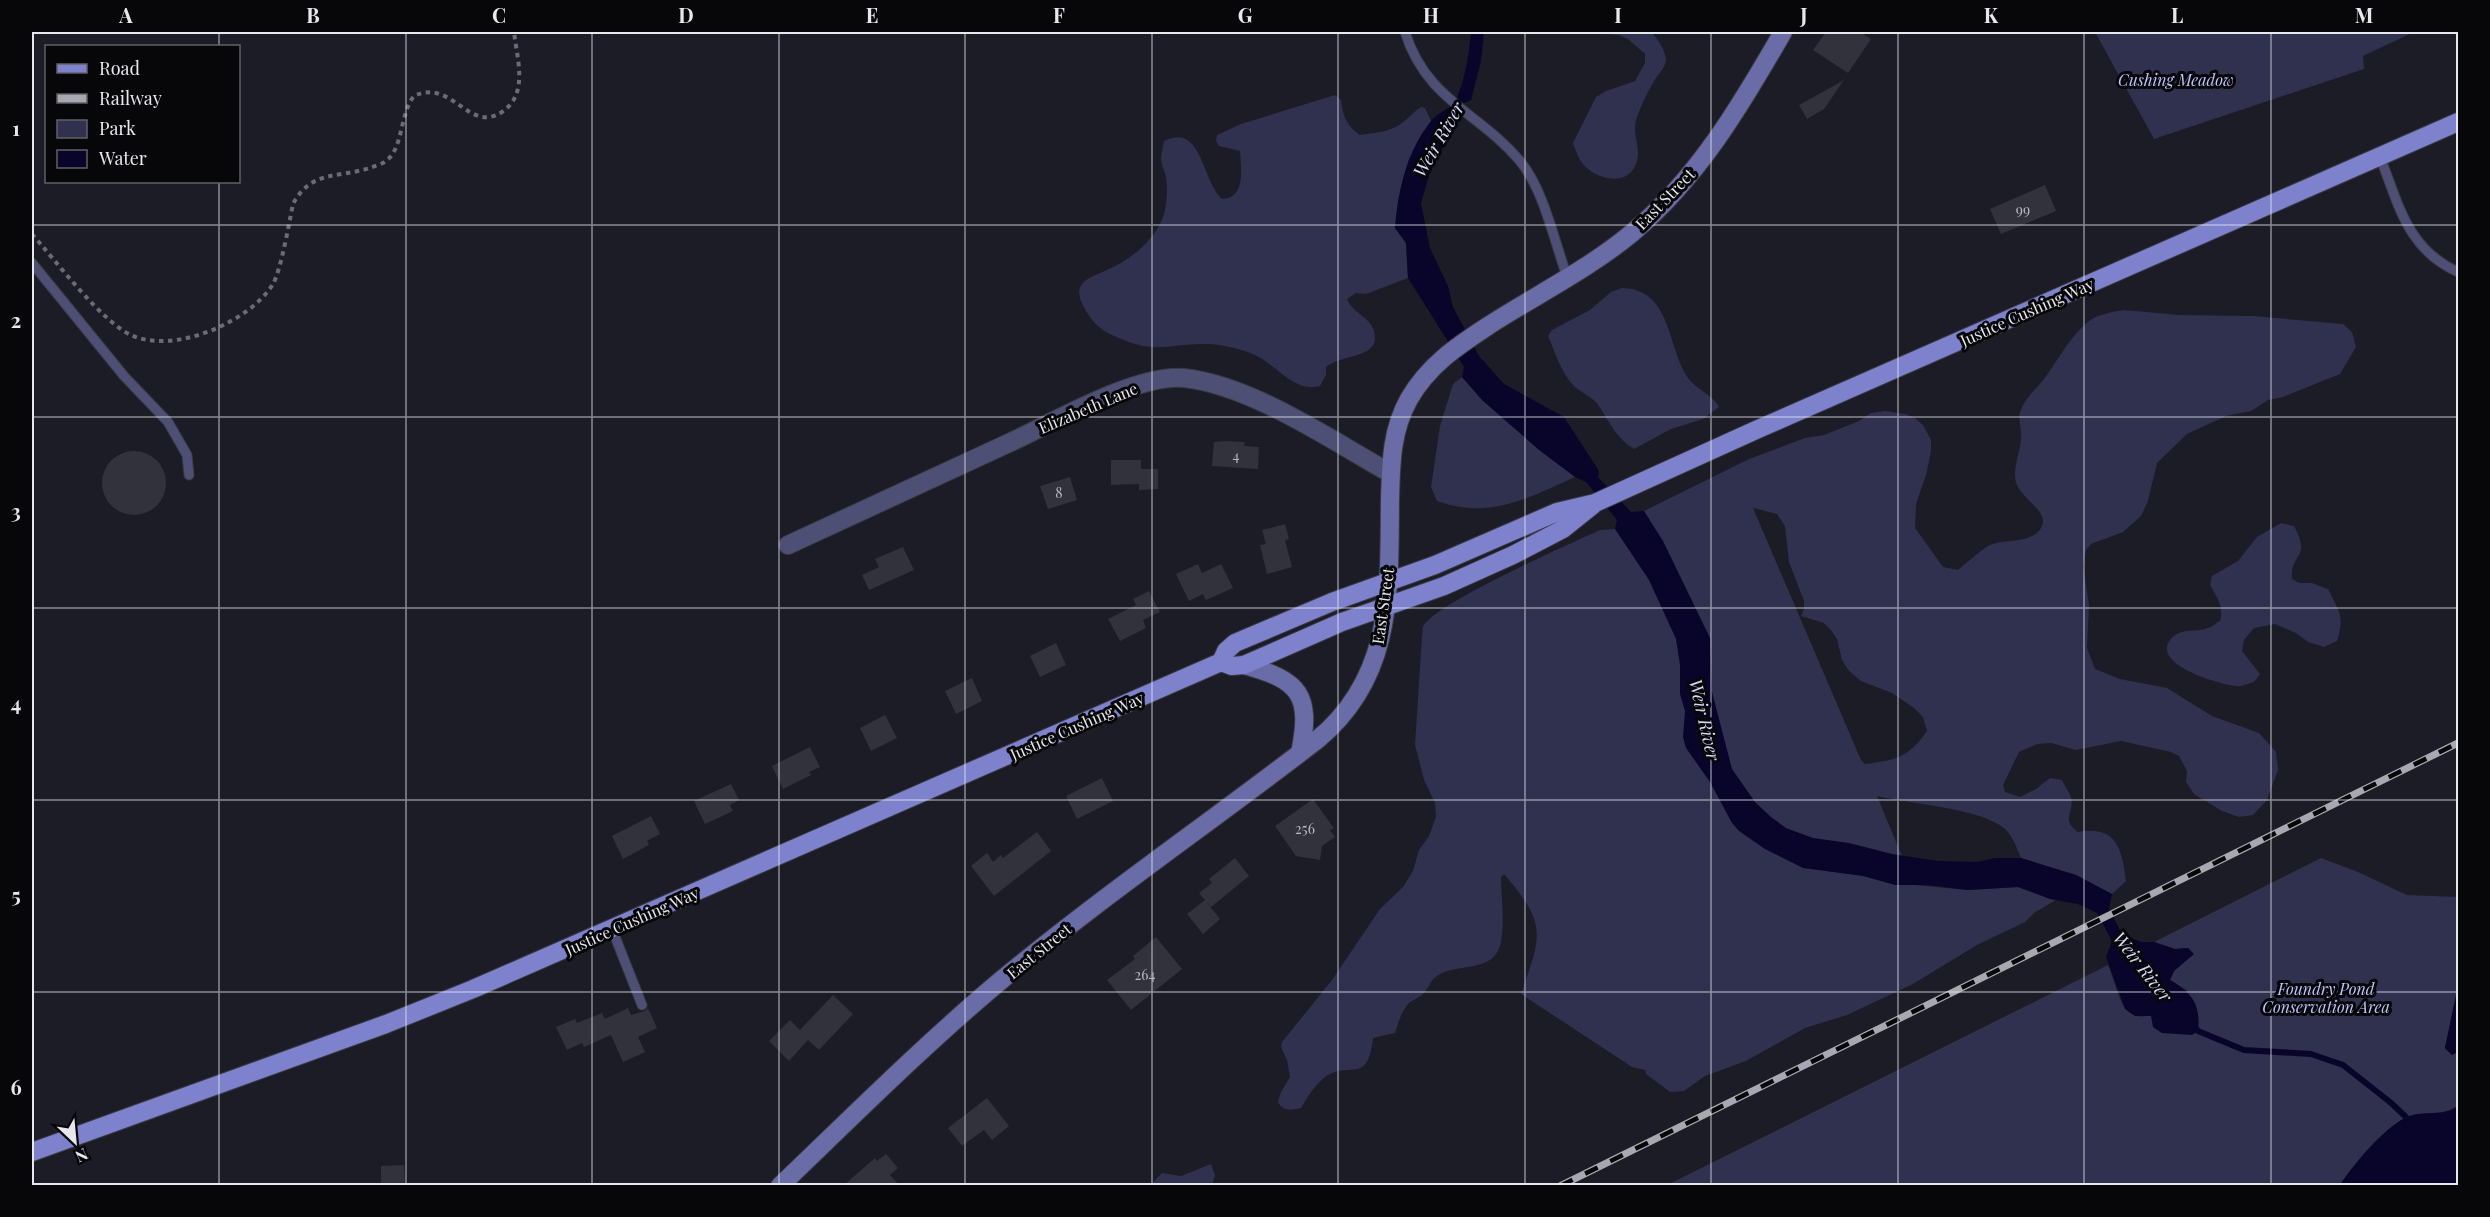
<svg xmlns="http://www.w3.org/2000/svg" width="2490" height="1217" viewBox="0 0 2490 1217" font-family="'Playfair Display',serif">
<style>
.green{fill:#2f314e;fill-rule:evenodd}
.water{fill:#09052a}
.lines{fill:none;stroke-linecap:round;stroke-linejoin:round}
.stream{stroke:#09052a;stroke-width:6}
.building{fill:#31323b}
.lane-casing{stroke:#383941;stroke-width:11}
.street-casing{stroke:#383941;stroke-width:20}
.secondary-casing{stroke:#383941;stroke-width:20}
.primary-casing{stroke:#383941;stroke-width:20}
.path{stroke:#6b6c73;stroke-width:4;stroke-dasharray:4.5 4.5;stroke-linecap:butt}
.lane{stroke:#4d5074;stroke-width:9}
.street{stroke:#4d5074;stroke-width:18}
.secondary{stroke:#696ca6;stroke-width:18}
.primary{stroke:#7e82cd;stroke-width:18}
.rail-casing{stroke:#a8a9b0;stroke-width:7}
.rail{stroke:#07070a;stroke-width:4.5;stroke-dasharray:14;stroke-linecap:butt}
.grid{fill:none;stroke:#e7e8ee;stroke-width:1.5;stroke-opacity:0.55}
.labels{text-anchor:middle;stroke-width:6;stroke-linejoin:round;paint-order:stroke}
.number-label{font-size:14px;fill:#babac1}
.park-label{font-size:16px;font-style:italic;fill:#bfc4ff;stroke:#07070a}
.street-label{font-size:16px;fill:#e7e8ee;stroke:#07070a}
.water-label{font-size:18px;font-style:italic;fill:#d6d9f7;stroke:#07070a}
.neatline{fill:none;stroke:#e7e8ee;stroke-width:2}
.grid-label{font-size:20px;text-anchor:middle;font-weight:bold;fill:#e7e8ee}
</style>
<rect width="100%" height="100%" fill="#1b1c25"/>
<path class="green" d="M 1579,32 L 1651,32 C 1657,38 1665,49 1666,59 C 1666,68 1657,75 1653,83 C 1647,93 1640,108 1636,120 C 1632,134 1641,147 1637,161 C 1630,189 1592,180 1580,160 C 1577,155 1575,148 1573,143 L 1596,97 L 1606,91 L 1635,81 L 1645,63 L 1645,54 L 1628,39 L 1619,35 Z
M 2095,32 L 2414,32 L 2363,56 L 2364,69 L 2154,139 Z
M 1335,95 L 1341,100 C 1343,116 1346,125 1360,135 C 1374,133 1390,132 1402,123 C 1409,118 1413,112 1421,107 L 1425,108 L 1431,121 L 1409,159 L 1395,228 L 1406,243 L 1408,278 L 1366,294 L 1356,293 L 1347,299 C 1353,315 1375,317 1375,338 C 1375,358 1340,355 1326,367 L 1326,375 L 1320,386 C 1295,393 1277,366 1257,356 C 1242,349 1225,345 1208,344 C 1172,343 1156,355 1119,338 C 1109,334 1101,330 1093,321 C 1059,276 1095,280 1124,261 C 1140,251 1153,238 1161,222 C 1167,210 1168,189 1166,177 C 1165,171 1161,165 1161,159 C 1161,154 1163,147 1164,141 C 1202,122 1201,179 1222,199 C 1246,198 1241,169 1240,151 L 1219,146 L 1216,141 L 1217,135 L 1241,124 Z
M 1622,288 C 1670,289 1667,342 1686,375 C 1695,390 1712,393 1719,407 L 1703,419 L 1671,429 L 1634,449 C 1617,439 1609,422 1599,406 C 1593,397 1581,393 1574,386 C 1561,373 1555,352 1548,336 L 1552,330 L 1590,310 L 1611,292 Z
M 2124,310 L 2179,315 L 2253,316 L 2343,324 L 2352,332 L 2356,347 L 2340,374 L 2283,397 L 2268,400 L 2251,411 L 2226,416 L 2187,434 L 2157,463 L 2148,501 L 2141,516 L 2123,532 L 2091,544 L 2086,550 L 2083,565 L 2089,605 L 2087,648 L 2095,669 L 2120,679 L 2167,688 L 2212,716 L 2259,733 L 2276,752 L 2278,770 L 2267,800 L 2253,815 L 2239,817 L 2222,811 L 2194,794 L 2186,782 L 2187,771 L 2179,756 L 2171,752 L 2121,741 L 2076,750 L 2051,743 L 2037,744 L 2019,752 L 2003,785 L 2005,792 L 2020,797 L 2036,789 L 2050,778 L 2062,780 C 2064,785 2069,791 2071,797 C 2075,812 2060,819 2078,832 C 2116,825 2122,848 2126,881 L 2112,894 L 2076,875 L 2021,858 C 2017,849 2013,836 2005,829 C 1981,808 1910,804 1877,796 L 1914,885 L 1968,890 L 2018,887 L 2056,900 L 2034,913 L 2025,922 L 1977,945 L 1913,984 L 1847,1015 L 1805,1028 L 1746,1061 L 1705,1076 L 1684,1091 L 1670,1092 L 1646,1074 L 1645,1070 L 1632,1067 L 1521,994 C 1542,934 1547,924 1504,874 L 1501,877 C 1501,897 1505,921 1501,941 C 1496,974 1458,962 1437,976 C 1430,981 1429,988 1423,994 C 1419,998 1412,1000 1408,1004 C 1401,1012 1398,1024 1395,1033 L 1373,1038 C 1368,1087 1348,1059 1324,1078 C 1314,1086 1307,1098 1301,1108 C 1292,1110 1283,1112 1278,1102 L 1281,1092 L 1290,1077 L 1287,1060 L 1281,1047 L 1282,1042 L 1332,980 L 1380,909 L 1403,887 L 1413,871 L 1419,850 L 1429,836 L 1436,817 L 1435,803 L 1424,780 L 1415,745 L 1422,636 C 1423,634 1422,630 1423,627 C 1431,605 1572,543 1600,530 L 1615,529 L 1618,533 L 1648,519 L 1644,511 L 1749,459 L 1805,438 L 1824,435 L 1859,421 L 1871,413 L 1885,411 L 1905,414 L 1915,418 L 1923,425 L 1931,440 L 1931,451 L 1926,475 L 1916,504 L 1915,528 L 1943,567 L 1958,570 C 1964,565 1986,546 1990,545 C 2004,539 2032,544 2041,528 C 2052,509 2014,498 2015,475 C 2015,463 2020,451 2021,439 C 2022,431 2018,420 2020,412 C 2026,396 2035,391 2044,379 C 2058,360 2070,336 2089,321 C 2099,314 2112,312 2124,310 ZM 1753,508 L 1777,514 L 1785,526 L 1789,562 L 1804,601 L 1804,609 L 1801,616 L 1824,623 L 1831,630 L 1837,639 L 1842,660 L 1849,671 L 1861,681 L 1892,693 L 1914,708 L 1923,717 L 1927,731 C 1908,758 1896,760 1865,764 L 1861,760 Z
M 1462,377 C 1496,415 1536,446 1575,477 C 1528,498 1490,520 1437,501 L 1431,487 L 1440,426 L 1453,384 Z
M 2281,523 L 2294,526 C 2312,560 2290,552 2292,579 L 2299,583 L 2312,583 L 2328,589 C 2339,611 2345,616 2337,641 L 2324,647 L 2308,642 L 2296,633 L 2275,624 L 2254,628 L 2244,640 L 2242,651 L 2260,674 L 2254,682 C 2249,683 2242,687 2236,686 C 2221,685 2151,665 2170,640 C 2180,627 2195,633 2208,628 C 2212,627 2216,623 2220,621 C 2224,606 2217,598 2210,585 L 2212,576 L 2238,561 L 2257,537 Z
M 2321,858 L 2358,872 L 2407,895 L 2458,897 L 2458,986 L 2445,1048 L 2452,1055 L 2458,1052 L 2458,1105 C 2443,1118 2422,1109 2405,1118 C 2384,1129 2353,1165 2340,1185 L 1665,1186 L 2108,965 C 2113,976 2119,1001 2126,1009 C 2143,1030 2173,1001 2188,991 L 2170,980 L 2174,971 L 2193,954 L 2188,948 L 2175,949 L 2154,942 Z
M 1211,1164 L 1215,1175 L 1212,1185 L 1150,1185 L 1162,1173 L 1181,1176 Z"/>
<path class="water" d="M 1471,32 L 1484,32 L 1481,61 L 1471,100 L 1464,103 L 1456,114 L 1455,124 L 1430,172 L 1421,203 L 1430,248 L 1448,286 L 1453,307 L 1479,356 L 1504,384 L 1564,417 L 1599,471 L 1598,477 L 1631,512 L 1644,511 L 1663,541 L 1710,638 L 1712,692 L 1732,769 L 1755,802 L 1771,817 L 1786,828 L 1813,838 L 1849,843 L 1892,854 L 1938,861 L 1977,862 L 1995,858 L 2021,858 L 2076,875 L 2112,894 L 2109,909 L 2122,934 L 2141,942 L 2154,942 L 2175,949 L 2188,948 L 2194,954 L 2174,971 L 2170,980 C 2192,993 2201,1004 2198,1031 L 2192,1035 L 2162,1033 L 2153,1027 L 2151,1016 L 2135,1016 L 2125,1009 L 2106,957 L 2112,941 L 2097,913 L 2078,904 L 2050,899 L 2018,887 L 1968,890 L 1927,885 L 1895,885 L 1863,876 L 1803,868 L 1765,849 L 1739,831 L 1732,823 L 1710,782 L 1686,748 L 1683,737 L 1685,711 L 1680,694 L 1680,665 L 1676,639 L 1649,580 L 1615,529 L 1617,520 L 1586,482 L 1575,477 L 1539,450 L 1482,400 L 1462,377 L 1464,367 L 1408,278 L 1406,243 L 1395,228 C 1398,190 1407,150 1432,120 C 1441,110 1453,109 1458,95 C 1466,75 1469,52 1471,32 Z
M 2458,986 L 2458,1052 L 2452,1055 L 2445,1048 Z
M 2458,1106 L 2458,1185 L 2340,1185 C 2353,1165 2383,1129 2405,1118 C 2422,1109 2443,1118 2458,1106 Z"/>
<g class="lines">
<path class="stream" d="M 2193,1025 L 2198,1031 L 2244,1050 L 2311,1054 L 2343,1065 L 2390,1102 L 2406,1117 L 2407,1125"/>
</g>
<path class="building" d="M 1826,32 L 1860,32 L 1871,39 L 1848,73 L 1813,50 Z
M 1844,80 L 1824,109 L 1807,119 L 1799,105 Z
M 2045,185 L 2056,211 L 2001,234 L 1990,209 Z
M 1225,441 L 1245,442 L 1244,446 L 1259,447 L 1258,469 L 1212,466 L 1214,442 Z
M102 483a32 32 0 1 1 64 0a32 32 0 1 1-64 0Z
M 1111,460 L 1141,460 L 1141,469 L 1158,469 L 1158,489 L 1139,490 L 1139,484 L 1111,485 Z
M 1070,477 L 1077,500 L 1048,509 L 1040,486 Z
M 1285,524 L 1289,539 L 1285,540 L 1292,567 L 1267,574 L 1260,545 L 1266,544 L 1262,530 Z
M 903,547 L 914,570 L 869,590 L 862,575 L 879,567 L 875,559 Z
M 1198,564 L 1202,573 L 1221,564 L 1233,588 L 1206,600 L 1203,594 L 1189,601 L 1176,574 Z
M 1149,591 L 1160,612 L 1143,620 L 1146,628 L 1120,641 L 1108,619 L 1136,605 L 1133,599 Z
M 1056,643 L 1066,665 L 1040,677 L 1030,656 Z
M 972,678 L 982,701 L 956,714 L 945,691 Z
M 885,715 L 897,738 L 871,751 L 860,728 Z
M 810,747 L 820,767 L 809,772 L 811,775 L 783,789 L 772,766 Z
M 1102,778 L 1113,801 L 1077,819 L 1066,796 Z
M 731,784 L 739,800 L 730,805 L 733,811 L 705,824 L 694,801 Z
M 1313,799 L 1334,828 L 1330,830 L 1335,837 L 1322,846 L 1320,860 L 1296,856 L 1275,826 Z
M 651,816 L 660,834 L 647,841 L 649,845 L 623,859 L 612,836 Z
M 1037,832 L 1051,851 L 994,896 L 971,866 L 987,853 L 993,862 L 1001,855 L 1003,858 Z
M 1235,858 L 1249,876 L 1211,907 L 1199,893 L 1212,883 L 1209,879 Z
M 1205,900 L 1220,919 L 1203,934 L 1187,914 Z
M 1156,937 L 1182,969 L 1131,1010 L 1107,980 L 1135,959 L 1133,956 Z
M 833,995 L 853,1014 L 819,1050 L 808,1040 L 789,1061 L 769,1041 L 790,1020 L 800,1030 Z
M 628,1008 L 631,1015 L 645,1011 L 648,1008 L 657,1028 L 638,1037 L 645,1052 L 623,1062 L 611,1035 L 584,1047 L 582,1043 L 567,1050 L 556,1027 L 575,1019 L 577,1023 L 602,1013 L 605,1019 Z
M 987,1098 L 1009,1126 L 992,1140 L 984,1130 L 962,1146 L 948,1128 Z
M 886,1154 L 898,1168 L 890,1175 L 899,1185 L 844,1185 L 875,1158 L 877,1161 Z
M 404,1165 L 405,1185 L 381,1185 L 381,1166 Z"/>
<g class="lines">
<defs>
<path id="lane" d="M 1405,32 C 1426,100 1480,113 1520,161 C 1544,190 1554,241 1567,276
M 2380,157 C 2399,205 2407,249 2458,272
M 32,263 L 124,376 L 168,422 L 187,455 L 189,475
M 612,929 L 642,1005"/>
<path id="street" d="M 788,545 C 862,511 936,476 1011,442 C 1054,422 1138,373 1184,378 C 1251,385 1331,440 1390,473"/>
<path id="secondary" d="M 1244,665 C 1300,680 1312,695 1300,753
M 780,1186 C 852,1117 923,1046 999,982 C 1101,897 1211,822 1317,740 C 1394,677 1389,591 1390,500 C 1391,464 1391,431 1409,399 C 1429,364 1459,345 1491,324 C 1538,294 1590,268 1632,233 C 1698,178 1741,105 1783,32"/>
<path id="primary" d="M 1221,662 L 1232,666 L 1244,665 L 1342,622 L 1444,586 L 1513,555 L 1563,529 L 1593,505
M 32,1152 L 386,1024 L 473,989 L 1221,662 L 1226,651 L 1235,643 L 1332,602 L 1435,565 L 1557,512 L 1595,503 L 1756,430 L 2458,122"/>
</defs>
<use href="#lane" class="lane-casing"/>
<use href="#street" class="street-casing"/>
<use href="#secondary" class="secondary-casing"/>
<use href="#primary" class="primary-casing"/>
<path class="path" d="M 32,234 C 55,260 102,322 131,335 C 173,355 250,322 273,284 C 281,270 289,223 293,204 C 311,170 338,178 370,168 C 375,166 383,164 387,160 C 403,148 400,113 414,96 C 453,78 468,134 502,112 C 529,94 517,59 514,32"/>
<use href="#lane" class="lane"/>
<use href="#street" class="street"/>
<use href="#secondary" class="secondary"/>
<use href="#primary" class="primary"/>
<defs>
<path id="rail" d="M 1560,1186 L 2458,743"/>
</defs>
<use href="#rail" class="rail-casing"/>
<use href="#rail" class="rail"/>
</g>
<path class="grid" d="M 219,32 L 219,46M 406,32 L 406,1186M 592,32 L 592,1186M 779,32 L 779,1186M 965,32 L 965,1186M 1152,32 L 1152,1186M 1338,32 L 1338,1186M 1525,32 L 1525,1186M 1711,32 L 1711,1186M 1898,32 L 1898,1186M 2084,32 L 2084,1186M 2271,32 L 2271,1186M 219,182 L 219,1186M 32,225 L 2458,225M 32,417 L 2458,417M 32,608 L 2458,608M 32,800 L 2458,800M 32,992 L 2458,992"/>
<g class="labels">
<g class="number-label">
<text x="2023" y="215">99</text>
<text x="1236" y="461">4</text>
<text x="1059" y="498">8</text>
<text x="1305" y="834">256</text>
<text x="1145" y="980">264</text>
</g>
<g class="park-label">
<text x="2176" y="86">Cushing Meadow</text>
<text x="2326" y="995">Foundry Pond<tspan x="2326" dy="18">Conservation Area</tspan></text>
</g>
<g class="street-label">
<text transform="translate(1665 199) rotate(-46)" y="6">East Street</text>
<text transform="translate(2027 312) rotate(-24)" y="6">Justice Cushing Way</text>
<text transform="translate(1088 408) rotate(-23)" y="6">Elizabeth Lane</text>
<text transform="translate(1383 606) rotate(-82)" y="6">East Street</text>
<text transform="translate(1077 726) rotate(-24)" y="6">Justice Cushing Way</text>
<text transform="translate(632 921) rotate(-24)" y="6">Justice Cushing Way</text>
<text transform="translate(1039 951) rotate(-39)" y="6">East Street</text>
</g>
<g class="water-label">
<text transform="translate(1439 140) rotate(-60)" y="6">Weir River</text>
<text transform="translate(1704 720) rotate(77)" y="6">Weir River</text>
<text transform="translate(2142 967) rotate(52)" y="6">Weir River</text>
</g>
</g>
<rect width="2490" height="1217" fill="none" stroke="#07070a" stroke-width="66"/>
<rect x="45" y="45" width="195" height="138" fill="#07070a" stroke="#616165" stroke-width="1.5"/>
<rect x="57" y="64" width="30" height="9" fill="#7e82cd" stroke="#616165" stroke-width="1.5"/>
<text x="99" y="75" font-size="18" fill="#e7e8ee">Road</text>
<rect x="57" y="94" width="30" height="9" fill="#a8a9b0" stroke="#616165" stroke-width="1.5"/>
<text x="99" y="105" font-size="18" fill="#e7e8ee">Railway</text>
<rect x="57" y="120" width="30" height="18" fill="#2f314e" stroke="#616165" stroke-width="1.5"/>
<text x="99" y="135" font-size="18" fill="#e7e8ee">Park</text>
<rect x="57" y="150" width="30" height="18" fill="#09052a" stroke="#616165" stroke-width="1.5"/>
<text x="99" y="165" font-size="18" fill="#e7e8ee">Water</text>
<g transform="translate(75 1142) rotate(154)" stroke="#07070a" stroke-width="4.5" paint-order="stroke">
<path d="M0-4.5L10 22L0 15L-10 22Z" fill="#e7e8ee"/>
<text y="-9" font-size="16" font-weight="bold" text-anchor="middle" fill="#e7e8ee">N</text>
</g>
<rect x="33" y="33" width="2424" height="1151" class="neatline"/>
<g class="grid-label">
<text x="126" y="23">A</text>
<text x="313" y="23">B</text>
<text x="499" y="23">C</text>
<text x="686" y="23">D</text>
<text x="872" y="23">E</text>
<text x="1059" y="23">F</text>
<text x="1245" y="23">G</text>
<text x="1431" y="23">H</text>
<text x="1618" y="23">I</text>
<text x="1804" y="23">J</text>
<text x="1991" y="23">K</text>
<text x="2177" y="23">L</text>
<text x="2364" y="23">M</text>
<text x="16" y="136">1</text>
<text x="16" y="328">2</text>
<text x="16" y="519">3</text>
<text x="16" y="711">4</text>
<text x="16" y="903">5</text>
<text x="16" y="1095">6</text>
</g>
</svg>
